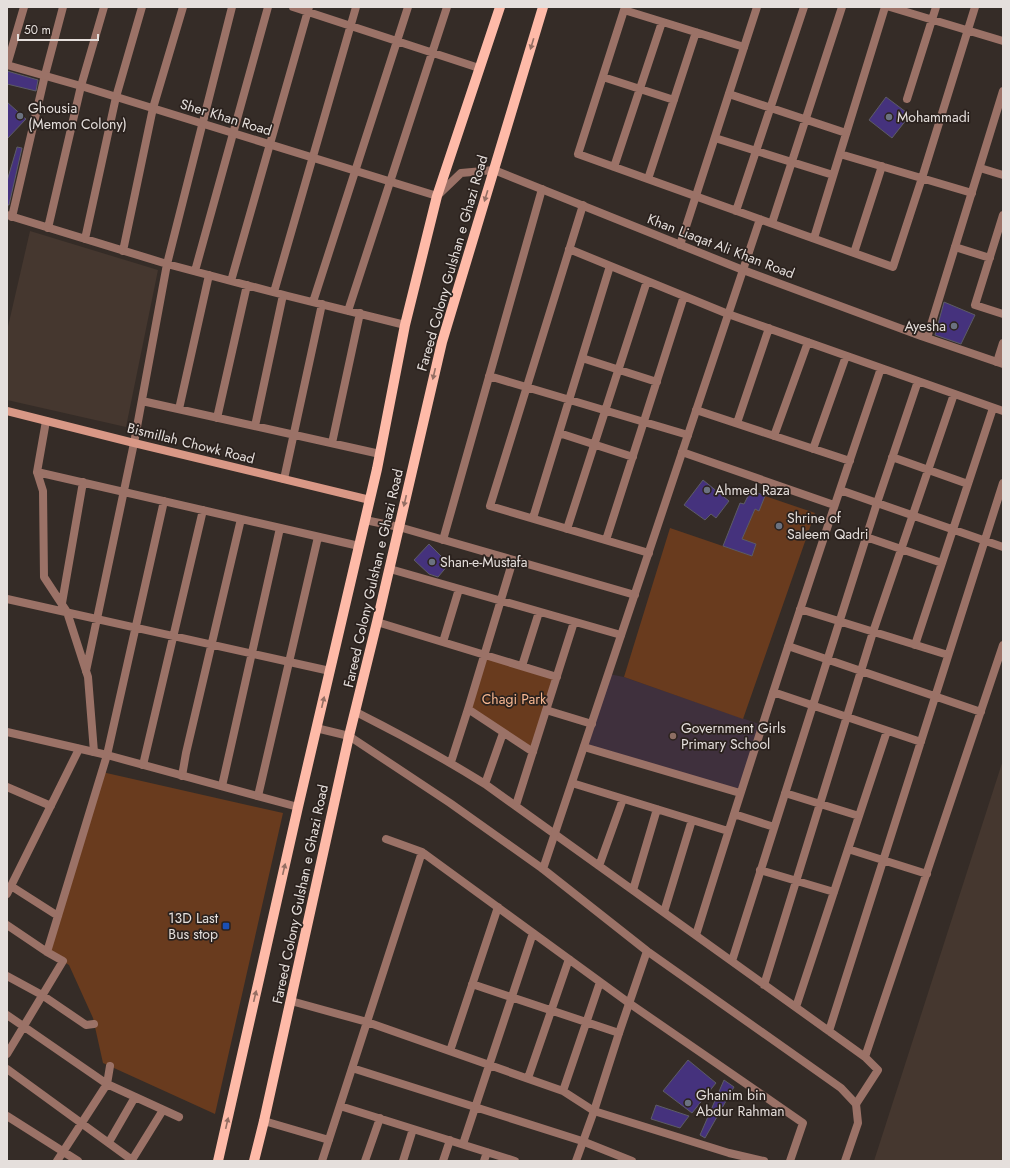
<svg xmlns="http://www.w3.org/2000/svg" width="1010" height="1168" viewBox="0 0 1010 1168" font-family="Jost,sans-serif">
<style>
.built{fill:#45372f}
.education{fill:#3f303d}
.green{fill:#693b1e}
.building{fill:#45327d;stroke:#5d5c65}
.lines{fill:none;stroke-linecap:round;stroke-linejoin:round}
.minor{stroke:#9b7267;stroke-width:8}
.tertiary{stroke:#9b7267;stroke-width:8}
.secondary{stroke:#d99886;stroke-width:8}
.primary{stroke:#febaa8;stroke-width:10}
.oneway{fill:#946e63}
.worship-dot{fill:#6b7280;stroke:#2b221e;stroke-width:1.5}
.education-dot{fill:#8d6e63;stroke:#2b221e;stroke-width:1.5}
.transit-dot{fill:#1a4fb4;stroke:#2b221e;stroke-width:1.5}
.labels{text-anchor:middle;stroke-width:3.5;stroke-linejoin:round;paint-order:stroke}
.poi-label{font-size:14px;fill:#e5dfdc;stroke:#2b221e;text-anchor:start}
.street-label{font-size:14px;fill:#e5dfdc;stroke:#2b221e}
.park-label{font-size:14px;fill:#f7b791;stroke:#2b221e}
</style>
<rect width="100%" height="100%" fill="#352c27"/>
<path class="built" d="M 30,231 L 158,270 L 126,427 L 7,400 L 7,331 Z
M 1003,760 L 1003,1161 L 874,1161 Z"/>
<path class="education" d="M 609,674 L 624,677 L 762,725 L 740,793 L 584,747 Z"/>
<path class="green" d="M 765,496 L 815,513 L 743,719 L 624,677 L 670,528 L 752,556 L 756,544 L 742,539 L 755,509 L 759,510 Z
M 484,655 L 557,677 L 533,752 L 468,709 Z
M 102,772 L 283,813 L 215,1114 L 103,1063 L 93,1018 L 69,965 L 47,952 Z"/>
<path class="building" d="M 7,71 L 38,80 L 36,91 L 7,84 Z
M 886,97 L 910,115 L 892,138 L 869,120 Z
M 7,102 L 26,119 L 7,139 Z
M 17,147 L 22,148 L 9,205 L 7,205 L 7,181 Z
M 944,302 L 975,315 L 961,344 L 935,335 Z
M 703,480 L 729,501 L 716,518 L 711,514 L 705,520 L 684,505 Z
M 751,490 L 765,496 L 759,511 L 755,509 L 742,539 L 756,544 L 752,556 L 723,546 L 740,503 L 744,504 Z
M 429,544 L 449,564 L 438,577 L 429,574 L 414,560 Z
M 688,1060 L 716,1083 L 692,1113 L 663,1091 Z
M 724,1080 L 734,1087 L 705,1138 L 700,1135 Z
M 656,1105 L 689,1116 L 680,1128 L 651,1119 Z"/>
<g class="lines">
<path class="minor" d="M 293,7 L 479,68
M 625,7 L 578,154 L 893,267 L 922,178 L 975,7
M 890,7 L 1003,41
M 624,10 L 744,47
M 7,65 L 24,7
M 603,77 L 674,100
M 729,94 L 846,133
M 907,99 L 936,7
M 715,138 L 833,175
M 840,154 L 972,193
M 614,167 L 662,22
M 980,168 L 1003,175
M 648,179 L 696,32
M 583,205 L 490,506 L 649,553
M 736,211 L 804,7
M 7,215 L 167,264 L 288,296 L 405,325
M 1003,215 L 975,305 L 1003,314
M 12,217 L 45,75 L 63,7
M 772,223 L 842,7
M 48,228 L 81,86 L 104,7
M 814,238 L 885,7
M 85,239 L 116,97 L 142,7
M 955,247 L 990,258
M 569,249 L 728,314 L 1003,411
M 123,251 L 153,108 L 183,7
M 854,253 L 882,166
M 743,270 L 760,219
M 195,271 L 268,7
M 231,281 L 309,7
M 274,292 L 356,7
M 313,302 L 408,7
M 348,311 L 447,7
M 582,358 L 657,382
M 997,362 L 1003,343
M 489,376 L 688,435
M 142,401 L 380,454
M 179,409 L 209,275
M 696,410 L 850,461
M 217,418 L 247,285
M 46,421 L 37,472 L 43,491 L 44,577 L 67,612 L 88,677 L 94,752
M 737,423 L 769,328
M 255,426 L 283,295
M 559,433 L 633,457
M 774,436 L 808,342
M 332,443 L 360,313
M 813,449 L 846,356
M 682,452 L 834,505
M 892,457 L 968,484
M 37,472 L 359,546
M 284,479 L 322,304
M 840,490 L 1003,547
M 533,518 L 610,266
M 567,529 L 647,281
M 866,537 L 942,563
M 443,540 L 542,189
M 606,540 L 684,296
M 390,569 L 621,635
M 7,599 L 330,671
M 62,603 L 83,482
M 800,609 L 948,655
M 377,622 L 557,677
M 443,642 L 459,589
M 915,645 L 993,408
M 788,646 L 981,712
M 522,666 L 539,612
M 86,671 L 134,443 L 167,264 L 232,7
M 773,692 L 921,742
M 468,709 L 533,752
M 546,710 L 592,724
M 356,712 C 400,734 443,758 485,784 L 865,1057
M 584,747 L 740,793
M 451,762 L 468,709 L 513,560
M 143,765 L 203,510
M 182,776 L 186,753 L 241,519
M 572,783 L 728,831
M 485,784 L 503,733
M 222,786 L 280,528
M 7,787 L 51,806
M 785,793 L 859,816
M 258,796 L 318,537
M 516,805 L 574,622
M 734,814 L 774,827
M 386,839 L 422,852 L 629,1003 L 803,1123 L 790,1161
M 848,849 L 927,874
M 599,866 L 623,799
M 760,870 L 834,892
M 11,886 L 58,916
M 633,890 L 657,809
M 7,894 L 79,749
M 664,912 L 692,820
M 7,925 L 47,952 L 63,961 L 7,1054
M 696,935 C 755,745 817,556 881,368
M 47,952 L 107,755 L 164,501
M 732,961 L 877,503 L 918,381
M 7,976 L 42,995 L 86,1025 L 94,1024
M 472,984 L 619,1033
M 764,985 L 873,632 L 954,394
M 291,1001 L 367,1022 L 563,1091 L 594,1111 L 729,1153 L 764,1161
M 796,1007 L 887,731
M 7,1015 L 107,1084 L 179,1117
M 829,1031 L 1003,483
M 450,1051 L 498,907
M 352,1068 L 582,1141 L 632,1161
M 7,1069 L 132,1160 L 163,1110
M 528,1078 L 569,959
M 563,1091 L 600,982
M 856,1104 L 878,1070 L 865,1057 L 1003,645
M 340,1106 L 515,1161
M 7,1116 L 78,1161
M 264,1121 L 329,1140
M 109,1142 L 135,1097
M 463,1144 L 533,933
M 57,1161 L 107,1084 L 110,1066
M 322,1161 L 422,852
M 365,1161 L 380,1118
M 403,1161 L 413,1129
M 443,1161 L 450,1140
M 484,1161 L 487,1152"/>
<path class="tertiary" d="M 7,65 L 81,86 L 437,196 L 461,173 L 494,170 L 743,270 L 921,336 L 1003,364
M 680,245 L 757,7
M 927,338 L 1003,91
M 365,520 L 399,527 L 635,595
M 316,728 L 349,736 L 450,803 L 543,869 L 647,951 L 841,1088 L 856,1104 L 858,1123 L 845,1161
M 7,732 L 107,755 L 298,807
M 543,869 L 743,270
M 576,1161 L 594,1111 L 619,1033 L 647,951"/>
<path class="secondary" d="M 7,411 L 130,442 L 370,500"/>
<path class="primary" d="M 218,1161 L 298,807 L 377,469 L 405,325 L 437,196 L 500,7
M 254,1161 L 264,1121 L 349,736 L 377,622 L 442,342 L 543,7"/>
</g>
<defs><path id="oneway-solid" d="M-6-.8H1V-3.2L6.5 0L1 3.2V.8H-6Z"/></defs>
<g class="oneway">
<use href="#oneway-solid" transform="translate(532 44) rotate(107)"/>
<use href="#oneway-solid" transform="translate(486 196) rotate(107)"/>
<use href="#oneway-solid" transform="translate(434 374) rotate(103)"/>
<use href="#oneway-solid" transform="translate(405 501) rotate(103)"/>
<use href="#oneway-solid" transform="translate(323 702) rotate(-77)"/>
<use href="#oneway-solid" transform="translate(284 869) rotate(-77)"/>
<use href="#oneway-solid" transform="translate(255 996) rotate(-77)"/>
<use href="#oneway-solid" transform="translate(227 1123) rotate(-77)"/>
</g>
<g class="worship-dot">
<circle cx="20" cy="116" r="4"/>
<circle cx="889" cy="117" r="4"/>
<circle cx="954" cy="326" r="4"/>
<circle cx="707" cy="490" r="4"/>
<circle cx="779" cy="526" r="4"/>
<circle cx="432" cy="562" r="4"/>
<circle cx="688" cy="1103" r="4"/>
</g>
<circle class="education-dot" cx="673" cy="736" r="4"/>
<rect class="transit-dot" x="222" y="922" width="8" height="8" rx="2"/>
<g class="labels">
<g class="poi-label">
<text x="28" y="113">Ghousia<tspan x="28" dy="16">(Memon Colony)</tspan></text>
<text x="897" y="122">Mohammadi</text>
<text x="946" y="331" text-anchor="end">Ayesha</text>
<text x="715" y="495">Ahmed Raza</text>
<text x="787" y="523">Shrine of<tspan x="787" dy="16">Saleem Qadri</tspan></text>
<text x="440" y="567">Shan-e-Mustafa</text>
<text x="681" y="733">Government Girls<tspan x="681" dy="16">Primary School</tspan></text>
<text x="218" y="923" text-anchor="end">13D Last<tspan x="218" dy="16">Bus stop</tspan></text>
<text x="696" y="1100">Ghanim bin<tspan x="696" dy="16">Abdur Rahman</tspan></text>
</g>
<g class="street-label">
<text transform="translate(226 117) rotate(17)" y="5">Sher Khan Road</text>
<text transform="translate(721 246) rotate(21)" y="5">Khan Liaqat Ali Khan Road</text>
<text transform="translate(452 263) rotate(-74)" y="5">Fareed Colony Gulshan e Ghazi Road</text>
<text transform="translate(191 443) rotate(14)" y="5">Bismillah Chowk Road</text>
<text transform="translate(373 578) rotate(-77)" y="5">Fareed Colony Gulshan e Ghazi Road</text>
<text transform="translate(300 894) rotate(-78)" y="5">Fareed Colony Gulshan e Ghazi Road</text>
</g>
<g class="park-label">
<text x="514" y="704">Chagi Park</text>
</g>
</g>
<rect width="1010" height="1168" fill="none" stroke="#e5dfdc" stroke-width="16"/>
<path d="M18 34v6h80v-6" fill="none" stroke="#e5dfdc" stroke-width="2"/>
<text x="24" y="34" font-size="12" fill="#e5dfdc" stroke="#2b221e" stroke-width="3" paint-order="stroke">50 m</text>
</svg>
